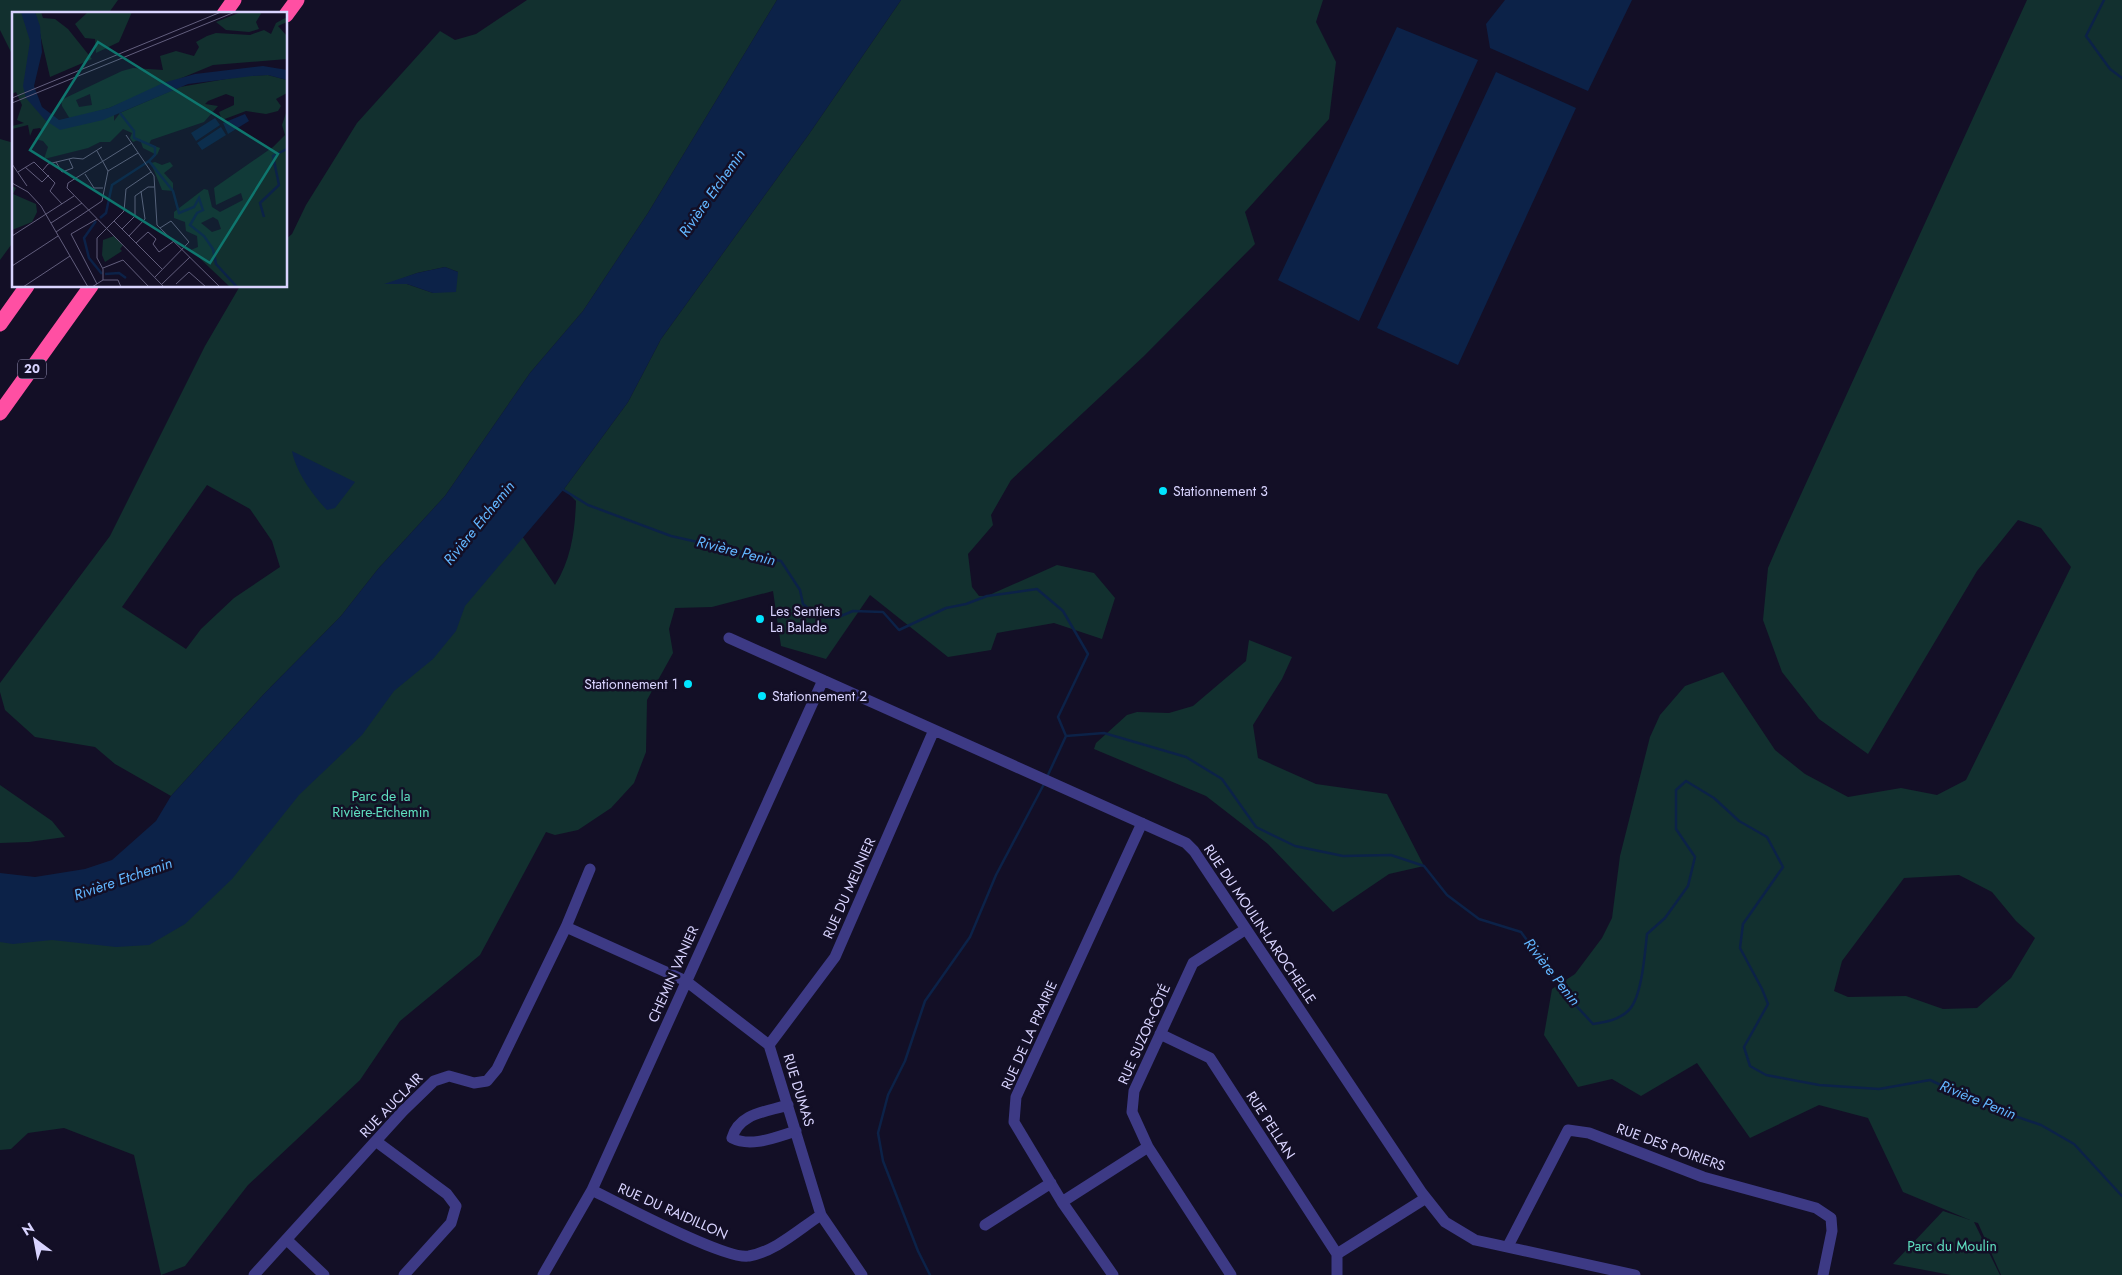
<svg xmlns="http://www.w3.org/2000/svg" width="2122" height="1275" viewBox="0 0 2122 1275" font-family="Jost,sans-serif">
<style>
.green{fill:#12302f;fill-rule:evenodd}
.water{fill:#0c2248}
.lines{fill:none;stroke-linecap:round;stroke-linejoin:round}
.stream{stroke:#0c2248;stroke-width:2.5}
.minor{stroke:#3d3a85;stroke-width:11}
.motorway{stroke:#ff4fa3;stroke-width:15}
.poi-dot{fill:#00e5ff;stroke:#130f26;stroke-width:2}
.labels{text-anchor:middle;stroke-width:5;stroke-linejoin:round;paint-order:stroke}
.shield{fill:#130f26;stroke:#9e99be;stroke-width:1}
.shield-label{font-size:12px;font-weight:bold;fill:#d9d4ff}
.poi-label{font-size:14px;fill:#d9d4ff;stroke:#130f26;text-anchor:start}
.park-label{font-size:14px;fill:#5fe0c0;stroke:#130f26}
.street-label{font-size:14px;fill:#d9d4ff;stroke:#130f26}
.water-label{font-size:15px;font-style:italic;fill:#62b6ff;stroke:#130f26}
.inset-river{fill:none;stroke:#0c2248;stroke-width:2.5}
.inset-road{fill:none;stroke:#625e7d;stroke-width:1}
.view{fill:#0f766e;fill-opacity:0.15;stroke:#0f766e;stroke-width:2.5}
.inset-edge{fill:none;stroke:#d9d4ff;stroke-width:2.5}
</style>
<rect width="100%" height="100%" fill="#130f26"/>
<path class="green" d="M 0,0 L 118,0 L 108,14 L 14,14 L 14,58 L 0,30 Z
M 527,0 L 777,0 L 648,213 L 583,311 L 530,373 L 445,496 L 378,569 L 341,616 L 263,695 L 171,796 L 115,764 L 95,747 L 35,737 L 5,710 L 0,692 L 0,683 L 110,536 L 205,346 L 240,286 L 286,286 L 286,239 L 292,234 L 306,205 L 357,123 L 440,31 L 455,40 L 476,34 ZM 445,267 L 458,272 L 433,293 L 407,284 L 387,284 L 417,273 ZM 207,485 L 250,509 L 272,541 L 280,567 L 234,598 L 201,629 L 186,649 L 122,607 Z
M 901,0 L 1323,0 L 1316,22 L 1336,62 L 1329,119 L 1245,212 L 1255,244 L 1144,356 L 1011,480 L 991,515 L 993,525 L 968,554 L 972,587 L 979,596 L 987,596 L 1057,565 L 1094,573 L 1115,598 L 1102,639 L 1054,623 L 997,633 L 991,650 L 948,657 L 870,595 L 826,659 L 781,646 L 773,591 L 712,607 L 675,608 L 669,629 L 673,653 L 647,700 L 646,752 L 634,783 L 611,808 L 578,830 L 555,835 L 546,832 L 480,955 L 400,1021 L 360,1080 L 248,1185 L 185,1266 L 161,1275 L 134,1155 L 64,1128 L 28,1133 L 11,1149 L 0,1150 L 0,905 L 183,858 L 499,502 L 555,585 C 571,560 575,531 576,501 L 564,489 L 628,402 L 661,339 L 809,134 Z
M 2027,0 L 2122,0 L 2122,1275 L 2001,1275 L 1978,1223 L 1974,1222 L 2000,1275 L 1951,1275 L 1893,1264 L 1943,1211 L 1970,1220 L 1903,1192 L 1868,1118 L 1819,1105 L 1750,1138 L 1697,1063 L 1641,1096 L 1612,1079 L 1578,1087 L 1544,1035 L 1552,989 L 1575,974 L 1602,938 L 1612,918 L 1620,856 L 1650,737 L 1660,715 L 1685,686 L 1723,672 L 1775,750 L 1805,774 L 1848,797 L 1901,788 L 1937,795 L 1966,780 L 2071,567 L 2041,528 L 2018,520 L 1977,571 L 1868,754 L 1819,719 L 1782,672 L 1763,620 L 1768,568 L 1781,538 ZM 1959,875 L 1992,892 L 2016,921 L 2035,938 L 2011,978 L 1977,1008 L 1943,1009 L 1906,996 L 1848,997 L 1834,991 L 1842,961 L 1904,878 Z
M 0,139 L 14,143 L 14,241 L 0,260 Z
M 1249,640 L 1292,657 L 1282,679 L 1253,725 L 1258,758 L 1316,784 L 1387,794 L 1424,866 L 1389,874 L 1333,912 L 1268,844 L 1206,796 L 1094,749 L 1096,743 L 1127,715 L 1137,712 L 1169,713 L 1193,706 L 1246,661 Z
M 0,785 L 52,821 L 65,837 L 29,842 L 0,843 Z"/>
<path class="water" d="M 777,0 L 901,0 L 809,134 L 661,339 L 628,402 L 564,489 L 465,606 L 456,631 L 433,659 L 394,691 L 362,735 L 299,795 L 232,879 L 185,924 L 149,945 L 116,947 L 52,940 L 13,944 L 0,942 L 0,873 L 35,877 L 85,869 L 112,860 L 156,821 L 171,796 L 263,695 L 341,616 L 378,569 L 445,496 L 530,373 L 583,311 L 648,213 Z
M 1505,0 L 1632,0 L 1588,91 L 1490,48 L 1486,24 Z
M 1397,27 L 1478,60 L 1359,321 L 1278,280 Z
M 1496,72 L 1576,108 L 1458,365 L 1377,328 Z
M 445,267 L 458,272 L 456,292 L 433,293 L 407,284 L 384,284 L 417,273 Z
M 292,451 L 355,482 L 335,508 L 327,510 C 312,494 296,472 292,451 Z"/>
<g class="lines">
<path class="stream" d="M 2104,0 L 2086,36 L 2110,69 L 2122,78
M 562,489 L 588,505 L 671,536 L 781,561 L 800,590 L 803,604 L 818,617 L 836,618 L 853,611 L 883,612 L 899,630 L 946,608 L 966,604 L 987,596 L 1037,589 L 1063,611 L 1088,654 L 1058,717 L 1066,736 L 1104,733 L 1186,757 L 1222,779 L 1256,827 L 1295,846 L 1343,856 L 1391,855 L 1424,866 L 1447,895 L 1479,919 L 1521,932 L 1570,999 L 1593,1024 C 1606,1022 1619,1020 1629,1010 C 1642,997 1645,952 1647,934 L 1665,918 L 1688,886 L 1695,857 L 1676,829 L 1676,790 L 1686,781 L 1714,798 L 1739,821 L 1767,837 L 1783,867 L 1743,924 L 1740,948 L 1762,989 L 1768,1004 L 1744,1047 L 1750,1066 L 1766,1075 L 1819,1085 L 1879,1089 L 1930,1080 L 1991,1108 L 2041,1125 L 2074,1144 L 2122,1196
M 1047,777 L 1066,736
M 930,1275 L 918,1251 L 883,1161 L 878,1133 L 888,1095 L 905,1061 L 925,1001 L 970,937 L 996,875 L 1044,784"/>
<path class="minor" d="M 729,638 L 1186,843 L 1194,851 L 1422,1193 L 1445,1222 L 1475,1240 L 1635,1275
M 566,927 L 686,981 L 769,1045 L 821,1215 L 862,1275
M 1160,1034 L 1210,1058 L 1337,1254 L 1337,1275
M 769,1045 L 835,957 L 934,730
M 788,1105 C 766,1112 739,1113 732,1138 C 751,1148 776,1137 796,1131
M 377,1142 L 447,1194 L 456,1206 L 451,1223 L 404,1275
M 592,1190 C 618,1203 727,1261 749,1256 C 776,1251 798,1230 821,1215
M 1062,1202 L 1148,1147
M 985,1225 L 1051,1183
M 287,1240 L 324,1275
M 1508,1246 L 1568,1130 L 1589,1133 L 1703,1177 L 1816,1208 L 1831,1218 L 1832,1231 L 1823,1275
M 1337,1254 L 1426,1198
M 254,1275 L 403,1111 L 434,1081 L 449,1076 L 474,1083 L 487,1081 L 497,1069 L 566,927 L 590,869
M 543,1275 L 592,1190 L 823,680
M 1113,1275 L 1062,1202 L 1014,1122 L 1016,1097 L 1142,823
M 1231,1275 L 1148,1147 L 1132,1112 L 1134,1091 L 1193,963 L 1246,929"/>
<path class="motorway" d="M 224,14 L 234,0
M 286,15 L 297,0
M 0,324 L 27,286
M 0,413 L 91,286"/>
</g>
<g class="poi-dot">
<circle cx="1163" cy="491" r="5"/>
<circle cx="760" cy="619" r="5"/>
<circle cx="688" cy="684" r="5"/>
<circle cx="762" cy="696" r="5"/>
</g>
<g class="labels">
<rect class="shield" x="18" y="359.5" width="28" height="19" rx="4"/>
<g class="shield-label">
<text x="32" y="373">20</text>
</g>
<g class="poi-label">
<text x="1173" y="496">Stationnement 3</text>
<text x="770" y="616">Les Sentiers<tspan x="770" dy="16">La Balade</tspan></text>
<text x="678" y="689" text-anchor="end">Stationnement 1</text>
<text x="772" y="701">Stationnement 2</text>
</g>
<g class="park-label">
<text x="381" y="801">Parc de la<tspan x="381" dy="16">Rivière-Etchemin</tspan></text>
<text x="1952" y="1251">Parc du Moulin</text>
</g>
<g class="street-label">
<text transform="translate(849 888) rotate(-66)" y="5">RUE DU MEUNIER</text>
<text transform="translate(1260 924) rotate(56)" y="5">RUE DU MOULIN-LAROCHELLE</text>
<text transform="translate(673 974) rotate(-66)" y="5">CHEMIN VANIER</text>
<text transform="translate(1144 1034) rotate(-66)" y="5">RUE SUZOR-CÔTÉ</text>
<text transform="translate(1029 1035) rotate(-66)" y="5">RUE DE LA PRAIRIE</text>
<text transform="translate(799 1090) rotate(73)" y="5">RUE DUMAS</text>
<text transform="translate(391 1105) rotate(-46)" y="5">RUE AUCLAIR</text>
<text transform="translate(1271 1125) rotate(57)" y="5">RUE PELLAN</text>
<text transform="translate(1671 1147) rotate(20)" y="5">RUE DES POIRIERS</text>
<text transform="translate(673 1211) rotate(24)" y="5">RUE DU RAIDILLON</text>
</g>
<g class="water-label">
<text transform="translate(712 193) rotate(-55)" y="5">Rivière Etchemin</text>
<text transform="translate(479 523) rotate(-51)" y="5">Rivière Etchemin</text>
<text transform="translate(736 551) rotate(14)" y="5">Rivière Penin</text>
<text transform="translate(123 879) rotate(-19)" y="5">Rivière Etchemin</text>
<text transform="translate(1552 972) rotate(52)" y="5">Rivière Penin</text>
<text transform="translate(1978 1100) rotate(22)" y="5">Rivière Penin</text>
</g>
</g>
<g transform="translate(12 12)">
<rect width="275" height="275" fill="#130f26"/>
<path d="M 0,0 L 15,0 L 21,13 L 16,72 L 23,93 L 40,109 L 56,112 L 102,99 L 102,109 L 108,101 L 168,75 L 231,64 L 256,63 L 275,68 L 275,81 L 264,87 L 269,94 L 266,99 L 254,102 L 234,99 L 210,108 L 207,100 L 222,93 L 222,85 L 214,82 L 196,89 L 193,92 L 206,94 L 192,110 L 139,128 L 137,132 L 148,136 L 145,143 L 131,136 L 128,127 L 121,130 L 118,126 L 120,121 L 111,117 L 98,130 L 88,130 L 76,136 L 32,147 L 36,135 L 31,129 L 23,127 L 30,119 L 28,116 L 21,117 L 18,124 L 16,113 L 0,117 L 0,114 L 12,111 L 5,108 L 10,93 L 4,80 L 0,82 ZM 23,0 L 29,0 L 31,6 L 43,7 L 56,17 L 80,47 L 38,65 ZM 76,0 L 120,0 L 107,30 L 84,41 L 83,27 L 73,26 L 63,12 ZM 229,0 L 250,0 L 244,10 L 247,17 L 237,20 L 214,18 L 204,10 ZM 275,5 L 275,10 L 266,14 L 275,24 L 275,47 L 201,53 L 97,96 L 58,107 L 50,94 L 49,88 L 110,59 L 121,56 L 151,58 L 148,44 L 164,39 L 182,44 L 187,35 L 184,30 L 195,24 L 204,21 L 238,23 L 252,18 L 259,22 L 264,11 ZM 78,82 L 80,93 L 67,95 L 64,88 ZM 275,98 L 275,275 L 218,275 L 179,238 L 186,235 L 185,224 L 174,219 L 173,210 L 162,206 L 162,200 L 192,177 L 196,178 L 200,195 L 208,200 L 231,188 L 229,181 L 204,193 L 202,176 L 261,135 L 273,123 L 270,113 ZM 201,205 L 206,208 L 209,217 L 200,220 L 189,211 ZM 143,150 L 150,153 L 158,150 L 161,154 L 152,161 L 161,171 L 161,179 L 150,178 L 139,151 ZM 0,174 L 4,176 L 1,182 L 24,192 L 25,200 L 20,210 L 0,218 ZM 102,224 L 111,233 L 108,237 L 110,239 L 93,250 L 90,243 L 91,228 Z" fill="#12302f" fill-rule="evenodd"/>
<path d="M 9,0 L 23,0 L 28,14 L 30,40 L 22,74 L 30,95 L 47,108 L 97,96 L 151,71 L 183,62 L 251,54 L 275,58 L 275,68 L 256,63 L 240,64 L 176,72 L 91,108 L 48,118 L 33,108 L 14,86 L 11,74 L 18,29 ZM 233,102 L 237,109 L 216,122 L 211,111 ZM 203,106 L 208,113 L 184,129 L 179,121 ZM 209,115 L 214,123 L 190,138 L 185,131 Z" fill="#0c2248"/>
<path class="inset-river" d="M 108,101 L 122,119 L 122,126 L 143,135 L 143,143 L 137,149 L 161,179 L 167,201 L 182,195 L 187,186 L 191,198 L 185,201 L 178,213 L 192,224 L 201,237 L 204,252 L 225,275M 252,205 L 248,191 L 267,173 L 261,144 L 275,137M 88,206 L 94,201 L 100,173 L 137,149M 84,209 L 72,226 L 77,246 L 90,262M 93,262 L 107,261 L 114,266"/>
<path class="inset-road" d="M 0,86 L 209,0M 0,91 L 223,0M 114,123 L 142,164 L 145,213 L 208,275M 120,131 L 56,171 L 55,176 L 152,275M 44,150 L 50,160 L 61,156 L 57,147M 0,152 L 15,174M 13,155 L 30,170 L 37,163M 31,158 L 36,152 L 61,146 L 71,147 L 90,135M 96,159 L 126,141M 6,160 L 22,150 L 43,171 L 38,179 L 50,192M 73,162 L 82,176 L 91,176M 0,171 L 16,180 L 29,194 L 76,275M 85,207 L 59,222 L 85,272M 102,209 L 150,257M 39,211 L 70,191M 110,217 L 123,204 L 123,184 L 136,175 L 142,175M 44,220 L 90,189 L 96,159 L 85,139M 0,224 L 62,184M 117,224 L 133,207 L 129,179M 124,231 L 136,220 L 144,227 L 141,232 L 147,240 L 162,229M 0,254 L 46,224M 91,256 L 111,248 L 137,275M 143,265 L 177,230 L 159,209 L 148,216M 91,268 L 106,268 L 109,275M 150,272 L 178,245M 164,272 L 177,260 L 194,275M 11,275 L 58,244M 80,275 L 91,268 L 91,257 L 85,246 L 85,226 L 112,199 L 114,177 L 139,160"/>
<path class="view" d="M 86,30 L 266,142 L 198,251 L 18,138 Z"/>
<rect width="275" height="275" class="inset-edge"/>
</g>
<g transform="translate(35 1240) rotate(328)" stroke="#130f26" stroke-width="4" paint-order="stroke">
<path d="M0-4L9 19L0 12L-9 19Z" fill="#d9d4ff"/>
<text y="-8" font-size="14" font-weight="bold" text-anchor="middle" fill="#d9d4ff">N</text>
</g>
</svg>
